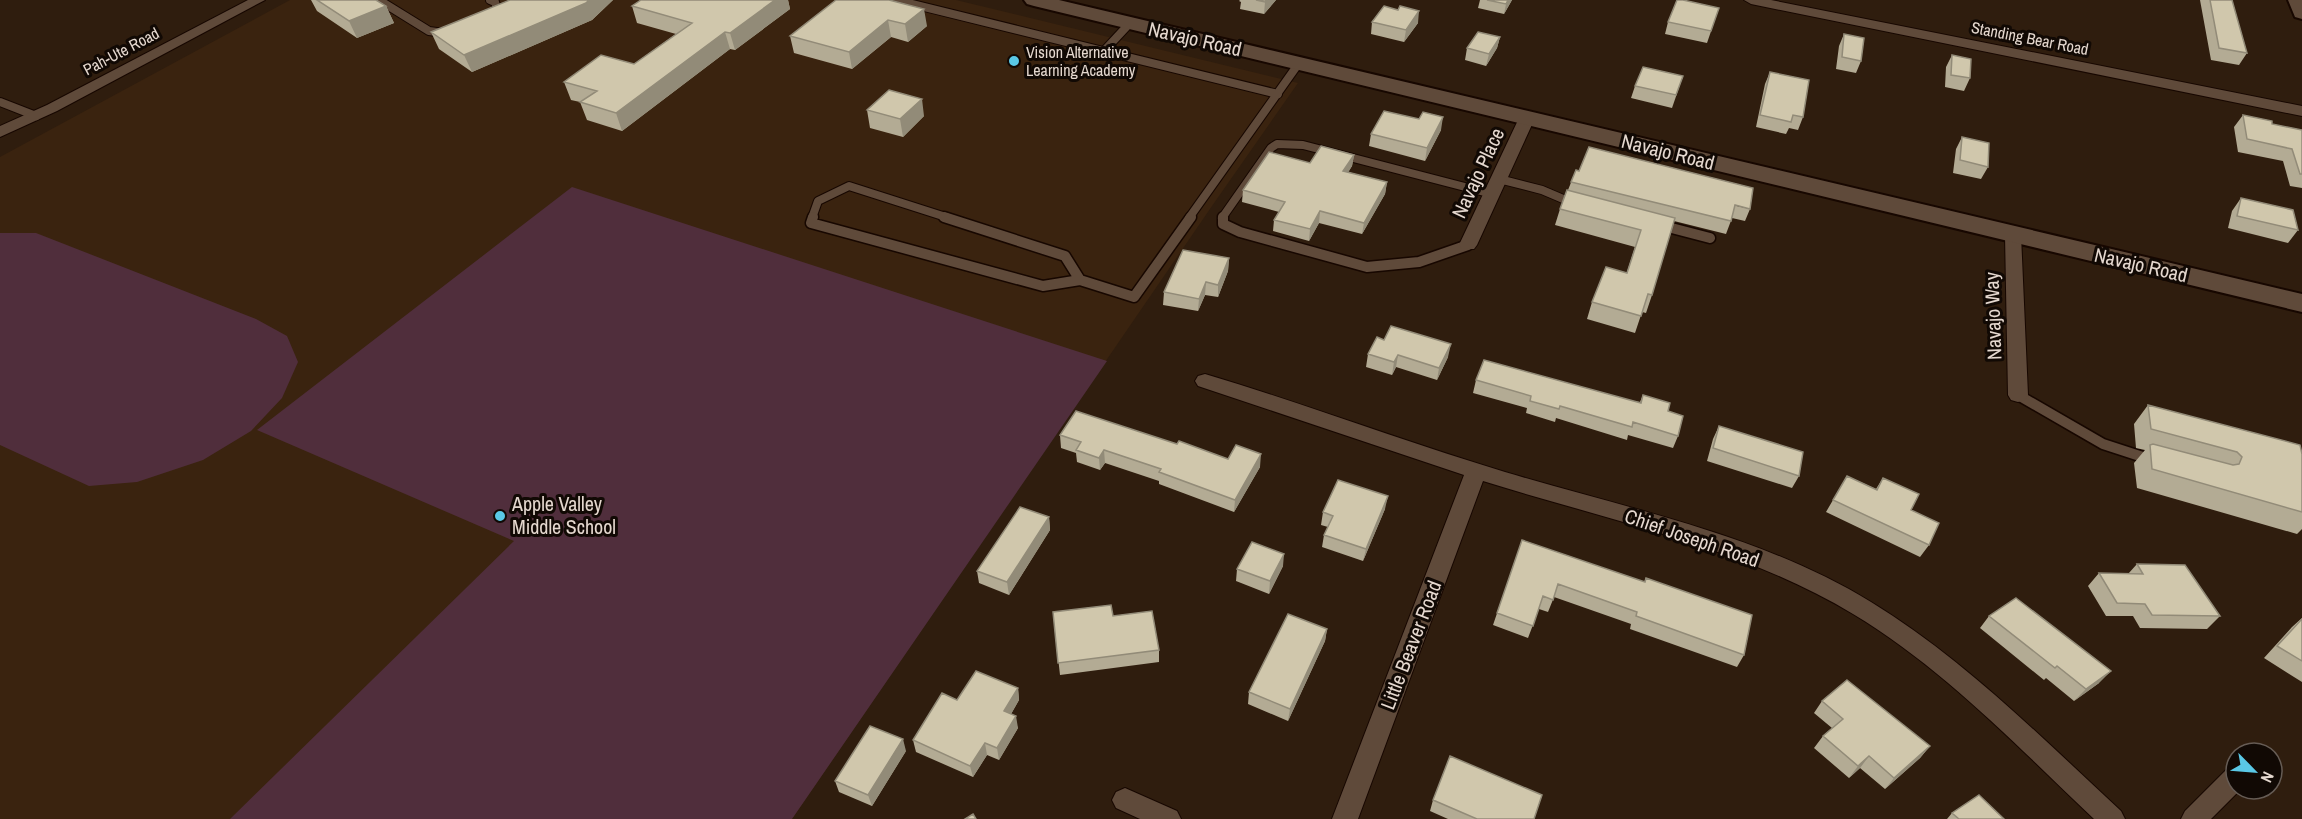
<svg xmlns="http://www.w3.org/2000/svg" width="2302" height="819" viewBox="0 0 2302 819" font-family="'Archivo Narrow',sans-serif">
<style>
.built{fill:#3a230f}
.green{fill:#502e3c}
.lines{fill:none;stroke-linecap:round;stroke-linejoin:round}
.lane-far1-casing{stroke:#170700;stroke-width:10}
.lane-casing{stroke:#170700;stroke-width:13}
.street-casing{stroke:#170700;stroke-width:2}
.secondary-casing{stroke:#170700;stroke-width:4}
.lane-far1{stroke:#5f4a3a;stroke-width:8}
.lane{stroke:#5f4a3a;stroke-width:10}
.street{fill:#5f4a3a;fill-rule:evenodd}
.secondary{fill:#5f4a3a;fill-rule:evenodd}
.wall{fill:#b3ab94}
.shaded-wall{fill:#928b78}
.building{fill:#d0c7ac;stroke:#928b78;stroke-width:1.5}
.poi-dot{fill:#5ac8e6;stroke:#110904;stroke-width:2}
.labels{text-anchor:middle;stroke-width:6;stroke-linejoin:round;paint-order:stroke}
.far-street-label{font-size:16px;fill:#e5d8cf;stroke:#110904}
.far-poi-label{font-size:16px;fill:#e5d8cf;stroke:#110904;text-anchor:start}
.street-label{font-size:20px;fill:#e5d8cf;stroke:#110904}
.poi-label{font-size:20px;fill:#e5d8cf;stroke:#110904;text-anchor:start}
</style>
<rect width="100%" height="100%" fill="#2f1d0e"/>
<path class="built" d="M 290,0 L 956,0 L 1298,83 L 1212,206 L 792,819 L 0,819 L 0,157 Z"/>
<path class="green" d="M 572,187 L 1107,361 L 792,819 L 230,819 L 514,541 L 257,430 Z
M 0,233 L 36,233 L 256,319 L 287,336 L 298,362 L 282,398 L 251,431 L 203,460 L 137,482 L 89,486 L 0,445 Z"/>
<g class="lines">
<defs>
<path id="lane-far1" d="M 379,0 L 429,31 L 444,33
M 490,0 L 495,2 L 497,9 L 491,16
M 896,0 L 1278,94
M 1103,52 L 1130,23
M 0,102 L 36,116
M 1499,179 L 1542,190 L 1575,204
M 812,218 L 818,201 L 849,186 L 949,218
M 1189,218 L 1299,63
M 1222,218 L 1271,148 L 1277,144 L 1303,145 L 1492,194"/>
<path id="lane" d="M 813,217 L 811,223 L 1043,286 L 1080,280
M 944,217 L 1065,256 L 1080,280
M 1223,217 L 1223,224 L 1240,232 L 1367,267 L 1419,262 L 1468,245
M 1660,225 L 1710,238
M 1080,280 L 1134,297 L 1191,217
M 2018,395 L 2103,444 L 2152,460"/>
<path id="street" d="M 248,0 L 265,0 L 57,111 L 0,137 L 0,126 L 47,105 Z
M 1744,0 L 1771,0 L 2302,106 L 2302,116 L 1751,4 Z
M 1527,113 L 1535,118 L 1477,245 L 1474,249 L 1462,249 L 1459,245 L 1519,118 Z
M 2013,230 L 2019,231 L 2021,235 L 2028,395 L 2025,400 L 2018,402 L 2011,400 L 2008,395 L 2005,235 L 2007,231 Z
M 1205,374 C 1306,404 1405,442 1505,472 C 1628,509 1760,534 1871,602 C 1964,659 2041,737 2121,811 L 2125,819 L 2094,819 C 2018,747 1943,668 1853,614 C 1740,546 1607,520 1483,481 L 1358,819 L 1332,819 L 1464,475 L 1198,386 L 1195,381 L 1198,376 Z
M 2236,766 L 2236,789 L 2241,789 L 2211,819 L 2181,819 L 2185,811 L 2227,769 Z
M 1125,788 L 1177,811 L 1181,819 L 1140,819 L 1116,808 L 1112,800 L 1116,792 Z"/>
<path id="secondary" d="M 1024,0 L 1059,0 L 2302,294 L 2302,312 L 1034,6 L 1027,4 Z
M 2288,0 L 2302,0 L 2302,19 L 2295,17 Z"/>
</defs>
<use href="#lane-far1" class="lane-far1-casing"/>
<use href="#lane" class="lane-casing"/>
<use href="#street" class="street-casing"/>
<use href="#secondary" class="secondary-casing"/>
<use href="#lane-far1" class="lane-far1"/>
<use href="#lane" class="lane"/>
<use href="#street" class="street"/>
<use href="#secondary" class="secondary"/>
</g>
<path class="wall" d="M 311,0 L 376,0 L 386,6 L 394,23 L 357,38 L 317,11 Z
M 510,0 L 613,0 L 592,20 L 472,72 L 439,49 L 431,32 Z
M 641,0 L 788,0 L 790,9 L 735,50 L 730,49 L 622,131 L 587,120 L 580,102 L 571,100 L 564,82 L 634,64 L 676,34 L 637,23 L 632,6 Z
M 836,0 L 927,26 L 908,42 L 891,37 L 852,69 L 794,53 L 790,36 Z
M 1240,0 L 1276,0 L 1264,14 L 1240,9 L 1241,2 L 1239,1 Z
M 1480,0 L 1512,0 L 1504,14 L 1478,8 Z
M 2200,0 L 2232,0 L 2247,53 L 2239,65 L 2211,60 Z
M 1719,8 L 1707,43 L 1665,34 L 1668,22 Z
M 1372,22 L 1418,23 L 1404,42 L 1371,34 Z
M 1844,34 L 1861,61 L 1856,73 L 1836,69 L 1839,46 Z
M 1500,37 L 1497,48 L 1486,66 L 1465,60 L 1467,48 Z
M 1952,55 L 1970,78 L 1964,91 L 1945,87 L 1946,67 Z
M 1770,72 L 1803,117 L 1798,130 L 1789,128 L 1786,134 L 1756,127 L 1765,84 Z
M 1683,76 L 1672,108 L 1631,98 L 1635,86 Z
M 867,110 L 924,116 L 903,137 L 870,128 Z
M 2243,115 L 2272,124 L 2302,130 L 2302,188 L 2290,186 L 2283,161 L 2238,152 L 2234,127 Z
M 1441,130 L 1425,161 L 1369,146 L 1371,134 Z
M 1962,137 L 1988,167 L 1981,179 L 1953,173 L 1956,149 Z
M 1354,155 L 1352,166 L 1348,172 L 1387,182 L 1385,194 L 1362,234 L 1319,223 L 1309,241 L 1273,231 L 1274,220 L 1279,212 L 1242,202 L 1243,190 L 1310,163 Z
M 1576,170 L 1750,209 L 1745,221 L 1732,218 L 1726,234 L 1674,221 L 1652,295 L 1646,313 L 1642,312 L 1635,333 L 1587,319 L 1592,302 L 1627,272 L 1635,247 L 1555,225 L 1560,209 L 1568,190 Z
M 2241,198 L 2298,230 L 2288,243 L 2228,228 L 2232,211 Z
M 1229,258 L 1228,271 L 1218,297 L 1205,295 L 1198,311 L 1163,305 L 1164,292 Z
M 1368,354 L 1448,357 L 1437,380 L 1396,367 L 1392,375 L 1366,367 Z
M 1476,380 L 1640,402 L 1643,395 L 1668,411 L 1678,436 L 1673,448 L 1628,435 L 1627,440 L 1556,418 L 1555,422 L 1526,413 L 1527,408 L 1473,393 Z
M 2148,405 L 2302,454 L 2302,529 L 2297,534 L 2137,488 L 2134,463 L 2145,450 L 2136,448 L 2134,424 Z
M 1719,426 L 1799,476 L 1792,488 L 1707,461 L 1713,439 Z
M 1060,435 L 1177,444 L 1228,459 L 1260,467 L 1234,512 L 1159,484 L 1159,481 L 1105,463 L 1100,470 L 1077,462 L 1076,453 L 1061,448 Z
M 1847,476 L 1876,489 L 1883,478 L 1911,510 L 1929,545 L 1920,557 L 1826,512 Z
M 1385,509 L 1363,561 L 1322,547 L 1324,535 L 1328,527 L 1321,525 L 1323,512 Z
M 1049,517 L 1050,530 L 1009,595 L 979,583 L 977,571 Z
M 1522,540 L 1644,582 L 1646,578 L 1744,655 L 1737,667 L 1630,629 L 1631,624 L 1554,597 L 1548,612 L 1539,609 L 1528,638 L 1493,625 Z
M 2137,564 L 2220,616 L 2207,629 L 2140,628 L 2133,616 L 2106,616 L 2088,586 L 2099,573 L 2128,574 Z
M 1283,566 L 1269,594 L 1236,581 L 1237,569 Z
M 1053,612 L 1113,616 L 1159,650 L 1159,662 L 1060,675 Z
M 1989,616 L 2099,683 L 2074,701 L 2046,678 L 2044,680 L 1980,628 Z
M 2302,618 L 2302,682 L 2264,658 L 2292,627 Z
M 1327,629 L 1325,641 L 1288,721 L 1248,704 L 1249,692 Z
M 1018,688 L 1019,700 L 1011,714 L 1018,728 L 999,760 L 987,755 L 973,777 L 916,752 L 913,740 L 957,700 Z
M 1822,701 L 1930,746 L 1920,758 L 1885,789 L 1860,768 L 1849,778 L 1814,748 L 1823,736 L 1832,728 L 1814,713 Z
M 906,751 L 872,806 L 839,792 L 835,781 Z
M 1433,800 L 1534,819 L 1448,819 L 1430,811 Z
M 1952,813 L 2004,819 L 1947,819 Z"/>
<path class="shaded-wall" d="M 589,0 L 613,0 L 592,20 L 472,72 L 464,55 Z
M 775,0 L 788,0 L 790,9 L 735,50 L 730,33 Z
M 1267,0 L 1276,0 L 1264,14 L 1265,2 Z
M 1508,0 L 1512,0 L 1504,14 L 1506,4 Z
M 386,6 L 394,23 L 357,38 L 349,21 Z
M 924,9 L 927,26 L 908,42 L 905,24 Z
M 1419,11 L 1418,23 L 1404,42 L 1406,30 Z
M 888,20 L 891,37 L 852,69 L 849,52 Z
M 725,32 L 730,49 L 622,131 L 616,113 Z
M 1500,37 L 1497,48 L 1486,66 L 1489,54 Z
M 922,99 L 924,116 L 903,137 L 900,119 Z
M 1443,117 L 1441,130 L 1425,161 L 1427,148 Z
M 1354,155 L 1352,166 L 1342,183 L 1343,171 Z
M 1387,182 L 1385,194 L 1362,234 L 1364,223 Z
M 1320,211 L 1319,223 L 1309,241 L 1310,229 Z
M 1229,258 L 1228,271 L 1218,297 L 1218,285 Z
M 1206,282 L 1205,295 L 1198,311 L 1199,299 Z
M 1451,344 L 1448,357 L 1437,380 L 1439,368 Z
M 1398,355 L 1396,367 L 1392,375 L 1394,362 Z
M 1104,450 L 1105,463 L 1100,470 L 1099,458 Z
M 1261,454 L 1260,467 L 1234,512 L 1235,500 Z
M 1388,496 L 1385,509 L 1363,561 L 1366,549 Z
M 1049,517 L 1050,530 L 1009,595 L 1007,582 Z
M 1284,554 L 1283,566 L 1269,594 L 1270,581 Z
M 1327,629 L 1325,641 L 1288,721 L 1290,709 Z
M 2111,671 L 2099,683 L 2074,701 L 2086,689 Z
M 1018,688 L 1019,700 L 1006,723 L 1004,711 Z
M 1016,716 L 1018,728 L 999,760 L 997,748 Z
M 903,739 L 906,751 L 872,806 L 868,795 Z
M 985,743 L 987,755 L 973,777 L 970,766 Z
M 1930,746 L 1920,758 L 1885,789 L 1894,778 Z
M 1869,756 L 1860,768 L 1849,778 L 1858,766 Z"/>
<path class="building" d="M 317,0 L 376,0 L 386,6 L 349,21 Z
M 510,0 L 589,0 L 586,3 L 464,55 L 431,32 Z
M 641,0 L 775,0 L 730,33 L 725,32 L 616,113 L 580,102 L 597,91 L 564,82 L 601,55 L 634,64 L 692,23 L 632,6 Z
M 836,0 L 889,0 L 924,9 L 905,24 L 888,20 L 849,52 L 790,36 Z
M 1256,0 L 1267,0 L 1265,2 Z
M 1487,0 L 1508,0 L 1506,4 Z
M 1677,0 L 1683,0 L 1719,8 L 1711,31 L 1668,22 Z
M 2210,0 L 2232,0 L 2247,53 L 2219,48 Z
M 1384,6 L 1398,10 L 1400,6 L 1419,11 L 1406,30 L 1372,22 Z
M 1478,32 L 1500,37 L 1489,54 L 1467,48 Z
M 1844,34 L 1864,38 L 1861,61 L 1842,57 Z
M 1952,55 L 1971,59 L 1970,78 L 1951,75 Z
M 1643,67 L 1683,76 L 1676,95 L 1635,86 Z
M 1770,72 L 1809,80 L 1803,117 L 1793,115 L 1791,122 L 1760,115 Z
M 889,90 L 922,99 L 900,119 L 867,110 Z
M 1384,111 L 1419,119 L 1423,112 L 1443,117 L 1427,148 L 1371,134 Z
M 2243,115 L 2272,121 L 2272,124 L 2302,130 L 2302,174 L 2300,174 L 2292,149 L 2247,139 Z
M 1962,137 L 1989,143 L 1988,167 L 1960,160 Z
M 1321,146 L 1354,155 L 1343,171 L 1387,182 L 1364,223 L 1320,211 L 1310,229 L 1274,220 L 1285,202 L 1243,190 L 1269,152 L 1310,163 Z
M 1589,147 L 1753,188 L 1750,209 L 1735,205 L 1731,221 L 1571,182 L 1576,170 L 1579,171 Z
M 1567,190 L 1675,218 L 1652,295 L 1648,294 L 1641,316 L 1592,302 L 1606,267 L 1627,273 L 1641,230 L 1560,209 Z
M 2241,198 L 2293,210 L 2298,230 L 2237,216 Z
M 1183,250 L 1229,258 L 1218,285 L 1206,282 L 1199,299 L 1164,292 Z
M 1391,326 L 1451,344 L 1439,368 L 1398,355 L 1394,362 L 1368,354 L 1377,337 L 1384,340 Z
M 1484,360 L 1641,403 L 1643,395 L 1670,403 L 1668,411 L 1683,416 L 1678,436 L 1633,422 L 1632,427 L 1560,406 L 1559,409 L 1530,401 L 1531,396 L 1476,380 Z
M 2148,405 L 2300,445 L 2302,454 L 2302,512 L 2152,469 L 2150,445 L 2153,444 L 2233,465 L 2239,464 L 2242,457 L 2237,452 L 2151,429 Z
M 1076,411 L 1177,444 L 1179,441 L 1228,459 L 1236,445 L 1261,454 L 1235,500 L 1159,472 L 1161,469 L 1104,450 L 1099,458 L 1076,450 L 1081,442 L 1060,435 Z
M 1719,426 L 1803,452 L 1799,476 L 1713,448 Z
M 1847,476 L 1877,490 L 1883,478 L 1919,494 L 1911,510 L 1939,523 L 1929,545 L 1833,500 Z
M 1338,480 L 1388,496 L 1366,549 L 1324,535 L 1333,516 L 1323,512 Z
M 1020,507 L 1049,517 L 1007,582 L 977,571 Z
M 1522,540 L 1645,582 L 1646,578 L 1752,615 L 1744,655 L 1636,616 L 1637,612 L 1558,584 L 1553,600 L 1543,596 L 1533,626 L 1497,613 Z
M 1252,542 L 1284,554 L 1270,581 L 1237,569 Z
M 2137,564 L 2185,565 L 2220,616 L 2152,615 L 2145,604 L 2117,603 L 2099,573 L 2143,574 Z
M 2016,598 L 2111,671 L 2086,689 L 2057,666 L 2055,668 L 1989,616 Z
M 1111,605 L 1113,616 L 1152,611 L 1159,650 L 1058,663 L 1053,612 Z
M 1288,614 L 1327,629 L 1290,709 L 1249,692 Z
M 2302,619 L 2302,661 L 2277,646 Z
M 976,671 L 1018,688 L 1004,711 L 1016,716 L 997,748 L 985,743 L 970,766 L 913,740 L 942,693 L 957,700 Z
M 1847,680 L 1930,746 L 1894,778 L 1869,756 L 1858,766 L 1823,736 L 1843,719 L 1822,701 Z
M 870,726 L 903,739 L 868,795 L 835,781 Z
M 1450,756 L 1542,795 L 1534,819 L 1477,819 L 1433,800 Z
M 1979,795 L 2004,819 L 1959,819 L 1952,813 Z
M 973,814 L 976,819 L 965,819 Z"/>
<g class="poi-dot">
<circle cx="1014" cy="61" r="6"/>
<circle cx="500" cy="516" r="6"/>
</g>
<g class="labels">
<g class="far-street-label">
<text transform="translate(2030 38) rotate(11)" y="6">Standing Bear Road</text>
<text transform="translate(121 51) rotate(-28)" y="6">Pah-Ute Road</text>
</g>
<g class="far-poi-label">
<text x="1026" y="58">Vision Alternative<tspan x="1026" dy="18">Learning Academy</tspan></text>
</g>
<g class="street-label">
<text transform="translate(1195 39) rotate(13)" y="7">Navajo Road</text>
<text transform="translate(1668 152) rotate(14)" y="7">Navajo Road</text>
<text transform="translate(1478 173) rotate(-65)" y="7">Navajo Place</text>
<text transform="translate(2141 265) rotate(13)" y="7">Navajo Road</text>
<text transform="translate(1993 316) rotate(-92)" y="7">Navajo Way</text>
<text transform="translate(1692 538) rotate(19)" y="7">Chief Joseph Road</text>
<text transform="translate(1411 645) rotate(-69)" y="7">Little Beaver Road</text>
</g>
<g class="poi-label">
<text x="512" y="511">Apple Valley<tspan x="512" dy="23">Middle School</tspan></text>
</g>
</g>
<g transform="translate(2254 771) rotate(115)"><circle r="28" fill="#110904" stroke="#665c55" stroke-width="1.5"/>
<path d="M0-4.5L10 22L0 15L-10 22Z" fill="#5ac8e6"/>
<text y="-9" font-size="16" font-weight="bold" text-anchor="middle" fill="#e5d8cf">N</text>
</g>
</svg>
